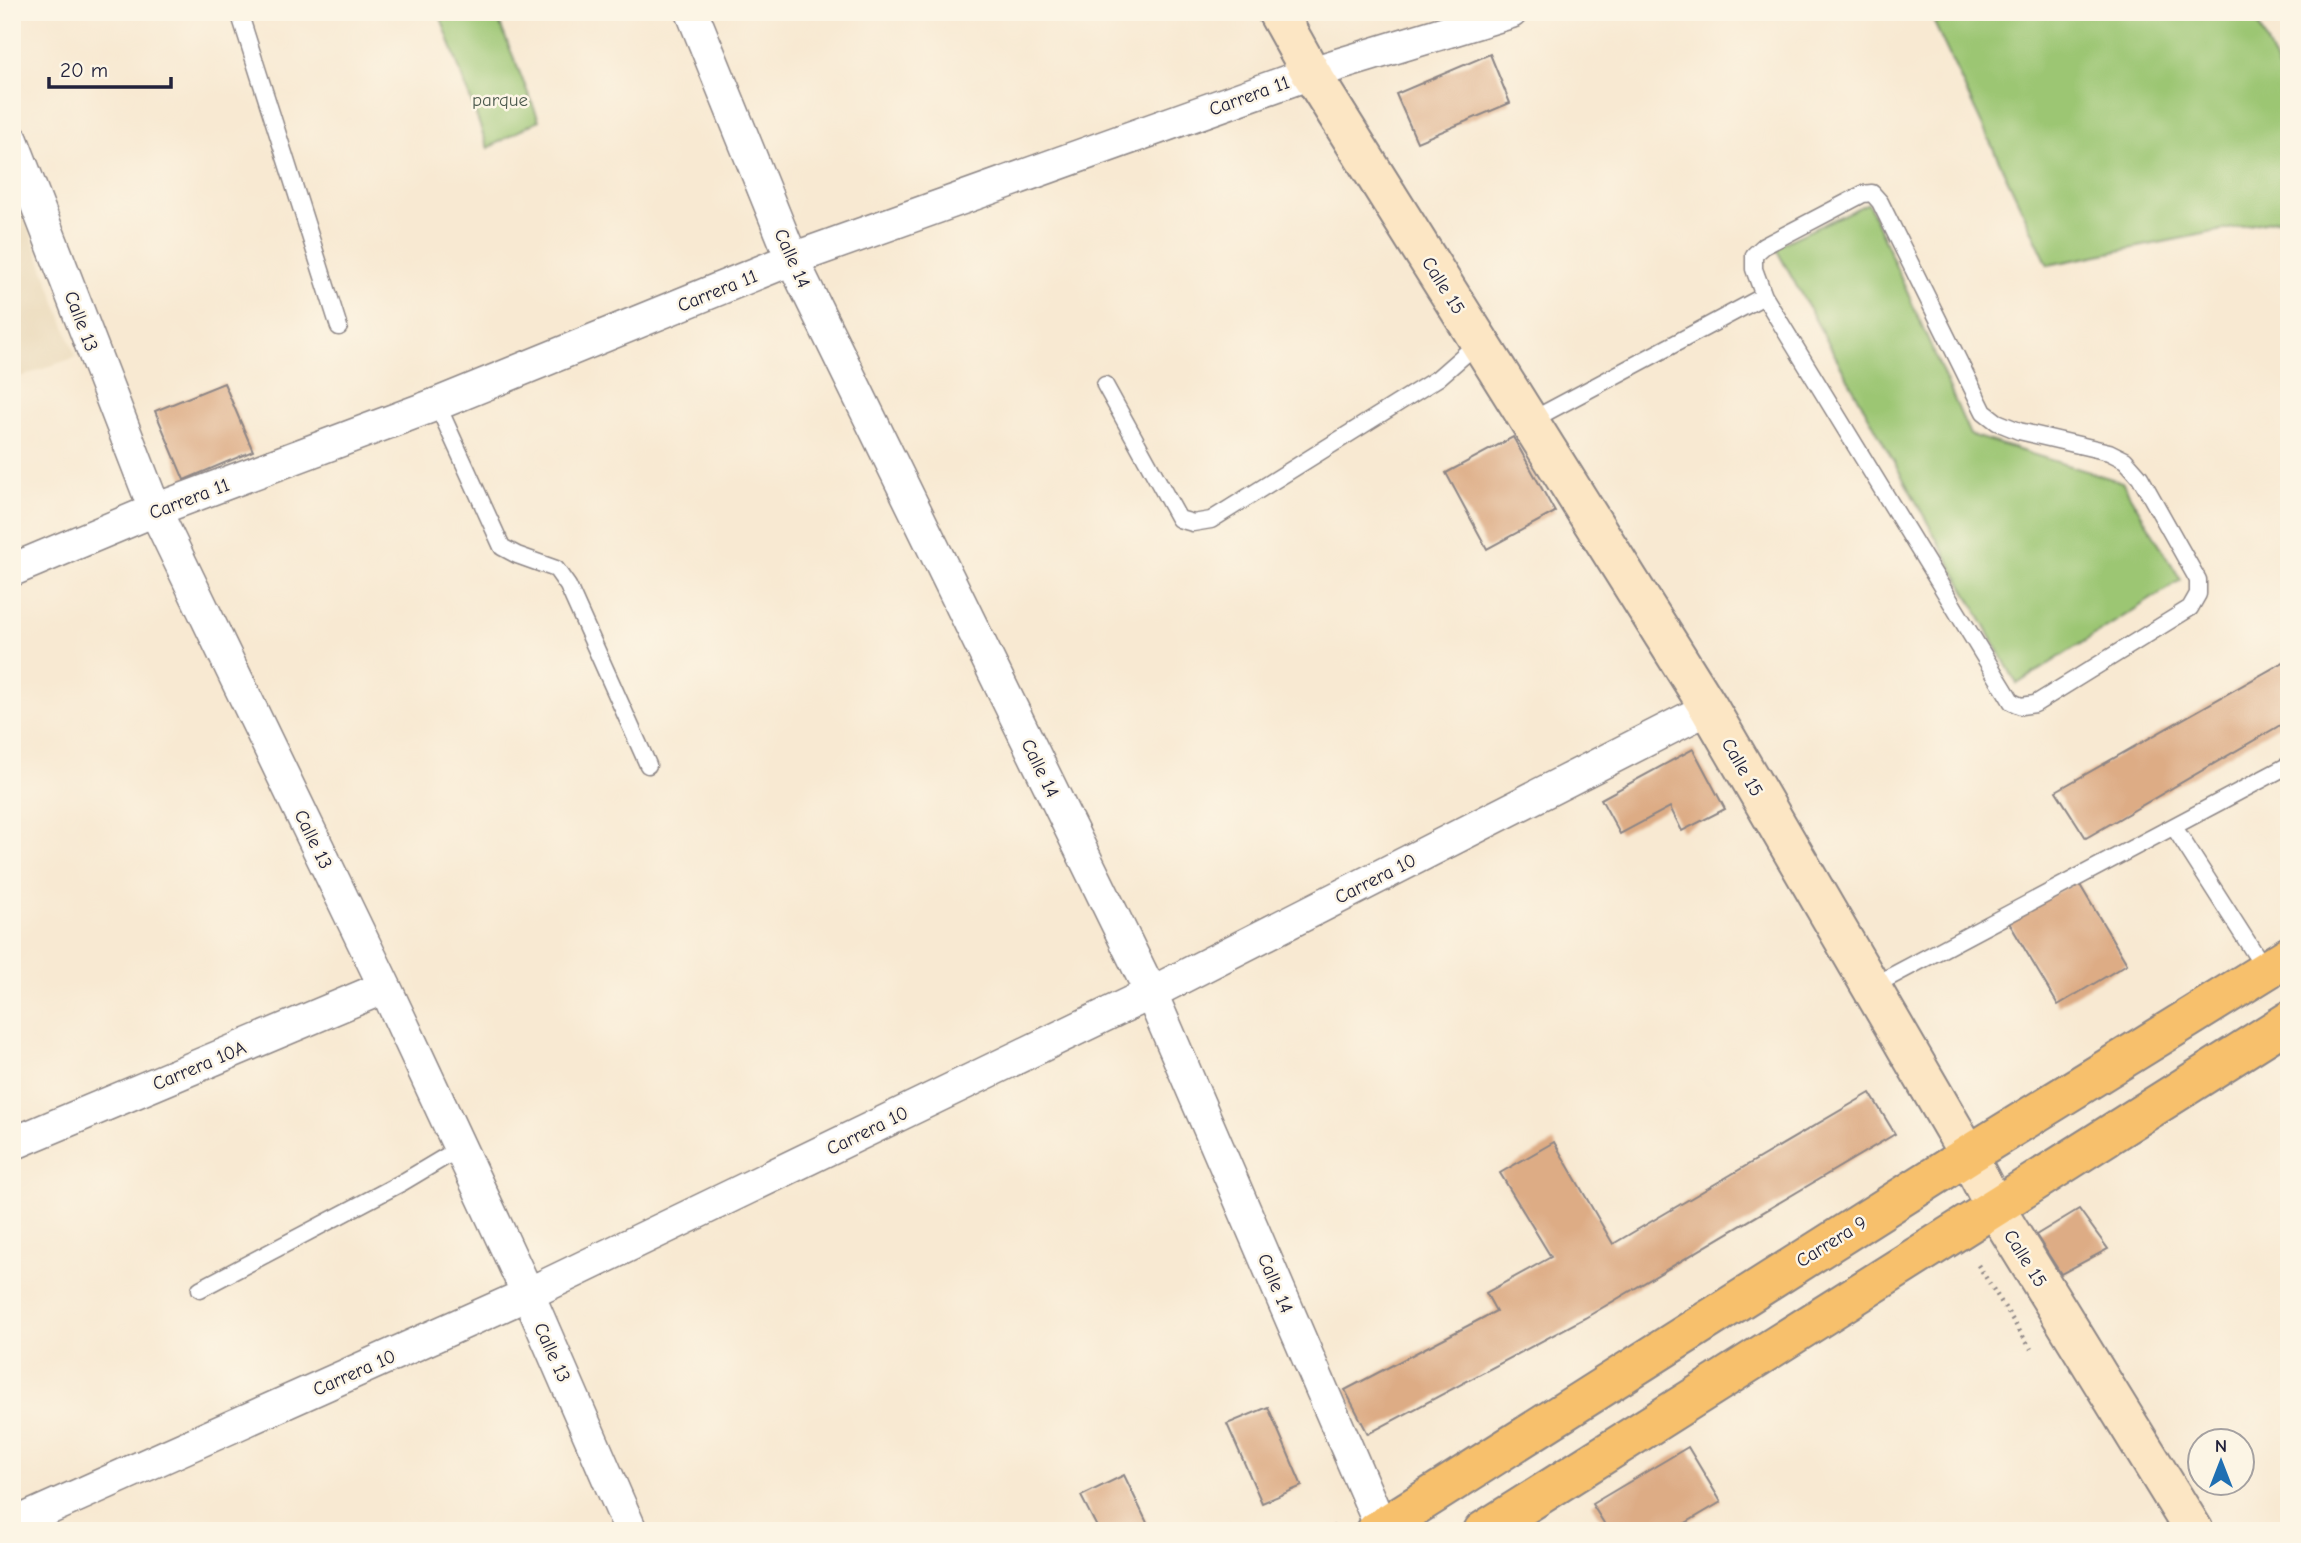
<svg xmlns="http://www.w3.org/2000/svg" width="2301" height="1543" viewBox="0 0 2301 1543" font-family="'Comic Neue',sans-serif">
<style>
.built{fill:#ead9ba}
.green{fill:#9cc673;stroke:#5f7457;stroke-width:2}
.building{fill:#ddac85}
.lines{fill:none;stroke-linecap:round;stroke-linejoin:round}
.lane-casing{stroke:#8d8686;stroke-width:19}
.street-casing{stroke:#8d8686;stroke-width:35}
.secondary-casing{stroke:#8d8686;stroke-width:42}
.primary-casing{stroke:#8d8686;stroke-width:42}
.path{stroke:#8d8686;stroke-width:4.5;stroke-dasharray:2 5;stroke-linecap:butt}
.lane{stroke:#fff;stroke-width:16}
.street{stroke:#fff;stroke-width:32}
.secondary{stroke:#fce6c4;stroke-width:38}
.primary{stroke:#f7c06c;stroke-width:38}
.labels{text-anchor:middle;stroke-width:5;stroke-linejoin:round;paint-order:stroke}
.street-label{font-size:19px;fill:#22223b;stroke:#fcf5e5}
.park-label{font-size:19px;fill:#4d5b4f;stroke:#fcf5e5}
</style>
<rect width="100%" height="100%" fill="#fcf5e5"/>
<filter id="ink" filterUnits="userSpaceOnUse"><feTurbulence type="fractalNoise" baseFrequency=".0143" numOctaves="2"/><feDisplacementMap in="SourceGraphic" scale="14" xChannelSelector="R" yChannelSelector="G"/><feConvolveMatrix kernelMatrix="1 2 1 2 8 2 1 2 1" color-interpolation-filters="sRGB"/></filter>
<filter id="wash" filterUnits="userSpaceOnUse"><feTurbulence type="fractalNoise" baseFrequency=".00686" numOctaves="4" result="noise"/><feDisplacementMap in="SourceGraphic" scale="28" xChannelSelector="R" yChannelSelector="G"/><feGaussianBlur stdDeviation="1.57" result="paint"/><feColorMatrix in="noise" values="0 0 0 0 0 0 0 0 0 0 0 0 0 0 0 0 0 1.4 0 .05"/><feComposite in="paint" operator="in"/></filter>
<g filter="url(#wash)">
<rect width="100%" height="100%" fill="#f8e9d2"/>
<path class="built" d="M 12,182 L 76,357 L 12,380 Z"/>
<path class="green" d="M 450,12 L 495,12 L 539,120 L 488,148 L 440,15 Z
M 1929,12 L 2253,12 L 2289,93 L 2289,217 L 2048,265 Z
M 1868,203 L 1970,435 L 2122,482 L 2181,580 L 2017,684 L 1775,247 Z"/>
<g id="blocks">
<path class="building" d="M 1490,54 L 1510,103 L 1417,142 L 1396,94 Z
M 224,383 L 253,451 L 184,480 L 155,411 Z
M 1513,437 L 1555,512 L 1487,549 L 1446,473 Z
M 2289,659 L 2289,720 L 2086,838 L 2056,791 Z
M 1693,749 L 1725,809 L 1682,831 L 1670,807 L 1620,834 L 1601,799 Z
M 2077,880 L 2127,964 L 2058,1005 L 2008,921 Z
M 1870,1093 L 1895,1134 L 1585,1318 L 1368,1434 L 1345,1390 L 1496,1311 L 1486,1293 L 1551,1257 L 1500,1173 L 1554,1142 L 1613,1244 Z
M 2079,1209 L 2108,1249 L 2061,1274 L 2036,1235 Z
M 1268,1407 L 1302,1486 L 1262,1503 L 1227,1424 Z
M 1688,1447 L 1721,1502 L 1672,1531 L 1609,1531 L 1592,1504 Z
M 1124,1475 L 1151,1531 L 1099,1531 L 1081,1496 Z"/>
</g>
</g>
<g filter="url(#ink)">
<use href="#blocks" fill-opacity="0" stroke="#8d8686" stroke-width="2"/>
<g class="lines">
<defs>
<path id="lane" d="M 239,12 L 339,327
M 1872,193 L 1880,202 L 1984,412 L 1997,422 L 2019,431 L 2109,452 L 2125,460 L 2140,477 L 2198,580 L 2198,594 L 2190,608 L 2035,704 L 2021,706 L 2012,702 L 1764,296 L 1754,269 L 1754,255 L 1764,246 L 1863,194 Z
M 1105,385 L 1179,519 L 1193,523 L 1211,520 L 1438,378 L 1479,342
M 437,404 L 502,547 L 517,555 L 556,569 L 568,586 L 648,765
M 1530,421 L 1764,296
M 2174,827 L 2266,971
M 1871,987 L 2289,765
M 200,1289 L 403,1182 L 460,1148"/>
<path id="street" d="M 692,12 L 792,259 L 1151,993 L 1381,1527
M 12,140 L 155,510 L 385,987 L 528,1294 L 631,1531
M 12,570 L 155,510 L 437,404 L 792,259 L 1311,73 L 1511,12
M 12,1144 L 385,987
M 12,1525 L 528,1294 L 1151,993 L 1709,708"/>
<path id="secondary" d="M 1277,12 L 1311,73 L 1709,708 L 1960,1140 L 1994,1206 L 2194,1531"/>
<path id="primary" d="M 1376,1531 L 1968,1155 L 2289,956
M 1483,1531 L 2289,1021"/>
</defs>
<use href="#lane" class="lane-casing"/>
<use href="#street" class="street-casing"/>
<use href="#secondary" class="secondary-casing"/>
<use href="#primary" class="primary-casing"/>
<path class="path" d="M 1978,1265 L 2031,1349
M 1327,1531 L 1338,1524"/>
<use href="#lane" class="lane"/>
<use href="#street" class="street"/>
<use href="#secondary" class="secondary"/>
<use href="#primary" class="primary"/>
</g>
</g>
<g class="labels">
<g class="street-label">
<text transform="translate(1249 95) rotate(-20)" y="7">Carrera 11</text>
<text transform="translate(793 258) rotate(66)" y="7">Calle 14</text>
<text transform="translate(1444 285) rotate(58)" y="7">Calle 15</text>
<text transform="translate(717 290) rotate(-22)" y="7">Carrera 11</text>
<text transform="translate(82 321) rotate(69)" y="7">Calle 13</text>
<text transform="translate(189 498) rotate(-21)" y="7">Carrera 11</text>
<text transform="translate(1743 767) rotate(60)" y="7">Calle 15</text>
<text transform="translate(1041 768) rotate(64)" y="7">Calle 14</text>
<text transform="translate(314 839) rotate(64)" y="7">Calle 13</text>
<text transform="translate(1375 878) rotate(-27)" y="7">Carrera 10</text>
<text transform="translate(199 1065) rotate(-23)" y="7">Carrera 10A</text>
<text transform="translate(867 1130) rotate(-26)" y="7">Carrera 10</text>
<text transform="translate(1831 1241) rotate(-32)" y="7">Carrera 9</text>
<text transform="translate(2026 1258) rotate(58)" y="7">Calle 15</text>
<text transform="translate(1276 1283) rotate(67)" y="7">Calle 14</text>
<text transform="translate(553 1352) rotate(66)" y="7">Calle 13</text>
<text transform="translate(354 1372) rotate(-24)" y="7">Carrera 10</text>
</g>
<g class="park-label">
<text x="500" y="106">parque</text>
</g>
</g>
<rect width="2301" height="1543" fill="none" stroke="#fcf5e5" stroke-width="42"/>
<g transform="translate(2221 1462)"><circle r="33" fill="#fcf5e5" stroke="#a5a1a1" stroke-width="2"/>
<path d="M0-5L12 26L0 18L-12 26Z" fill="#1f6fb2"/>
<text y="-10" font-size="19" font-weight="bold" text-anchor="middle" fill="#22223b">N</text>
</g>
<path d="M49 77v10h122v-10" fill="none" stroke="#22223b" stroke-width="3.5"/>
<text x="60" y="77" font-size="21" fill="#22223b" stroke="#fcf5e5" stroke-width="5" paint-order="stroke">20 m</text>
</svg>
